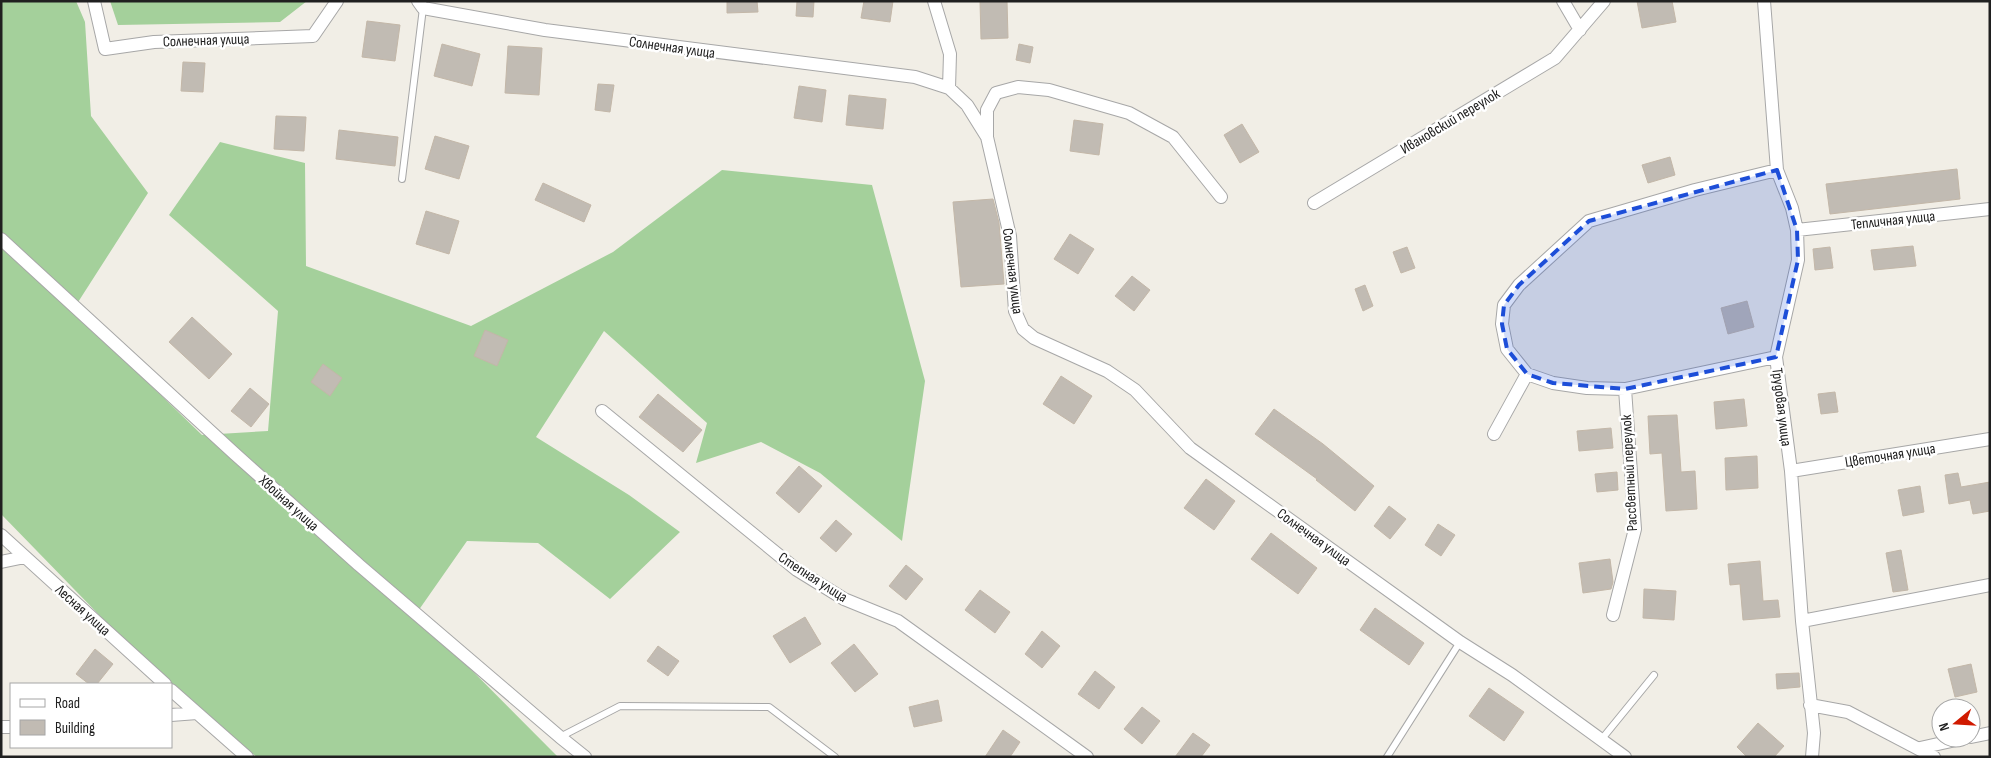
<svg xmlns="http://www.w3.org/2000/svg" width="1991" height="758" viewBox="0 0 1991 758" font-family="'Sofia Sans Condensed',sans-serif">
<style>
.forest{fill:#a4d09b}
.building{fill:#c1bbb3;stroke:#c3b7a8}
.lines{fill:none;stroke-linecap:round;stroke-linejoin:round}
.lane-casing{stroke:#a7a7a7;stroke-width:8}
.street-casing{stroke:#a7a7a7;stroke-width:14}
.lane{stroke:#fff;stroke-width:6}
.street{stroke:#fff;stroke-width:12}
.marked{fill:#1d4ed8;fill-opacity:0.2;stroke:#1d4ed8;stroke-width:4;stroke-dasharray:10 6;stroke-linejoin:round}
.labels{text-anchor:middle;stroke-width:5;stroke-linejoin:round;paint-order:stroke}
.street-label{font-size:15px;fill:#202020;stroke:#fff}
</style>
<rect width="100%" height="100%" fill="#f1eee6"/>
<path class="forest" d="M 1,1 L 76,1 L 85,22 L 91,116 L 148,193 L 73,310 L 202,435 L 268,431 L 278,311 L 169,215 L 220,142 L 305,163 L 306,266 L 471,326 L 613,252 L 722,170 L 872,185 L 925,381 L 902,541 L 820,473 L 761,442 L 696,463 L 707,423 L 604,331 L 536,437 L 629,495 L 680,532 L 610,599 L 538,543 L 467,541 L 416,614 L 558,757 L 257,757 L 177,695 L 1,514 Z
M 110,1 L 307,1 L 280,22 L 118,25 Z"/>
<path class="building" d="M 727,1 L 757,1 L 758,12 L 727,13 Z
M 797,1 L 814,1 L 813,17 L 796,16 Z
M 864,1 L 893,1 L 890,22 L 861,18 Z
M 980,1 L 1007,1 L 1008,38 L 981,39 Z
M 1637,1 L 1672,1 L 1676,22 L 1642,28 Z
M 367,21 L 400,25 L 395,61 L 362,57 Z
M 442,44 L 480,54 L 472,86 L 434,76 Z
M 1019,44 L 1033,47 L 1030,63 L 1016,60 Z
M 508,46 L 542,48 L 539,95 L 505,93 Z
M 183,62 L 205,63 L 203,92 L 181,91 Z
M 598,84 L 614,85 L 610,112 L 595,110 Z
M 799,86 L 826,90 L 822,122 L 794,118 Z
M 849,95 L 886,99 L 883,129 L 846,125 Z
M 276,116 L 306,117 L 304,151 L 274,149 Z
M 1074,120 L 1103,124 L 1099,155 L 1070,151 Z
M 1242,124 L 1259,152 L 1240,163 L 1224,135 Z
M 339,130 L 398,137 L 395,166 L 336,159 Z
M 435,136 L 469,146 L 459,179 L 425,169 Z
M 1670,157 L 1675,175 L 1648,183 L 1642,165 Z
M 1957,169 L 1960,199 L 1830,214 L 1826,184 Z
M 543,183 L 591,205 L 584,222 L 535,200 Z
M 993,199 L 999,223 L 1004,284 L 961,287 L 953,202 Z
M 426,211 L 459,221 L 449,254 L 416,244 Z
M 1070,234 L 1094,249 L 1078,274 L 1054,259 Z
M 1913,246 L 1916,266 L 1874,270 L 1871,250 Z
M 1407,247 L 1415,268 L 1401,273 L 1393,252 Z
M 1830,247 L 1833,268 L 1815,270 L 1813,249 Z
M 1132,276 L 1150,290 L 1134,311 L 1115,296 Z
M 1365,285 L 1373,306 L 1363,311 L 1355,289 Z
M 1747,301 L 1754,327 L 1728,334 L 1721,308 Z
M 192,317 L 232,354 L 209,379 L 169,342 Z
M 485,330 L 508,340 L 497,366 L 474,356 Z
M 323,364 L 342,378 L 330,396 L 311,382 Z
M 1061,376 L 1092,396 L 1074,424 L 1043,404 Z
M 250,388 L 269,404 L 251,427 L 231,411 Z
M 1835,392 L 1838,412 L 1821,414 L 1818,394 Z
M 658,394 L 702,430 L 683,452 L 639,417 Z
M 1744,399 L 1747,426 L 1716,429 L 1714,402 Z
M 1274,409 L 1323,444 L 1374,486 L 1355,511 L 1316,480 L 1317,479 L 1255,434 Z
M 1677,415 L 1681,472 L 1695,471 L 1697,509 L 1666,511 L 1662,453 L 1650,454 L 1648,416 Z
M 1611,428 L 1613,448 L 1579,451 L 1577,431 Z
M 1757,456 L 1758,488 L 1726,490 L 1725,458 Z
M 799,466 L 822,486 L 799,513 L 776,493 Z
M 1617,472 L 1618,490 L 1597,492 L 1595,474 Z
M 1958,473 L 1961,487 L 1990,482 L 1990,511 L 1973,514 L 1970,500 L 1949,504 L 1945,475 Z
M 1206,479 L 1235,501 L 1214,530 L 1184,508 Z
M 1920,486 L 1924,512 L 1903,516 L 1898,490 Z
M 1389,506 L 1406,519 L 1390,539 L 1374,526 Z
M 836,520 L 852,534 L 836,552 L 820,538 Z
M 1438,524 L 1455,535 L 1441,556 L 1425,545 Z
M 1271,533 L 1317,568 L 1298,594 L 1251,559 Z
M 1901,550 L 1908,590 L 1893,592 L 1886,553 Z
M 1610,559 L 1613,582 L 1611,589 L 1583,593 L 1579,563 Z
M 1760,561 L 1763,601 L 1778,600 L 1780,617 L 1743,620 L 1740,584 L 1730,585 L 1728,564 Z
M 906,565 L 923,579 L 906,600 L 889,586 Z
M 1644,589 L 1676,591 L 1674,620 L 1643,618 Z
M 980,590 L 1010,612 L 995,633 L 965,610 Z
M 1375,608 L 1424,643 L 1409,665 L 1360,630 Z
M 805,617 L 821,644 L 790,663 L 773,636 Z
M 1042,631 L 1060,646 L 1042,668 L 1025,654 Z
M 854,644 L 878,674 L 855,692 L 831,663 Z
M 658,646 L 679,661 L 668,676 L 647,661 Z
M 95,649 L 113,664 L 97,684 L 89,684 L 76,674 Z
M 1971,664 L 1977,692 L 1955,697 L 1948,669 Z
M 1095,671 L 1115,687 L 1099,709 L 1078,694 Z
M 1799,673 L 1800,687 L 1777,689 L 1776,674 Z
M 1489,688 L 1524,712 L 1504,741 L 1469,716 Z
M 938,700 L 942,721 L 914,727 L 909,707 Z
M 1142,707 L 1160,721 L 1142,744 L 1124,729 Z
M 1758,723 L 1784,746 L 1774,757 L 1747,757 L 1737,747 Z
M 1003,730 L 1020,742 L 1010,757 L 985,757 Z
M 1193,733 L 1210,745 L 1201,757 L 1175,757 Z"/>
<g class="lines">
<defs>
<path id="lane" d="M 402,179 L 423,8
M 560,737 L 620,706 L 769,707 L 835,757
M 1601,740 L 1654,675
M 1387,757 L 1460,642"/>
<path id="street" d="M 94,1 L 105,49 L 154,42 L 313,36 L 337,1
M 418,1 L 423,8 L 545,30 L 915,77 L 949,88 L 967,105 L 987,137 L 1010,236 L 1015,311 L 1023,329 L 1034,338 L 1107,371 L 1135,390 L 1190,448 L 1460,642 L 1512,675 L 1625,757
M 934,1 L 950,54 L 949,88
M 1563,1 L 1580,30
M 1764,1 L 1777,170 L 1792,208 L 1797,230 L 1798,260 L 1776,357 L 1791,471 L 1802,621 L 1814,733 L 1812,757
M 987,137 L 987,110 L 996,93 L 1018,87 L 1049,90 L 1129,113 L 1173,137 L 1221,197
M 1314,203 L 1555,58 L 1604,1
M 1797,230 L 1990,209
M 1,239 L 235,454 L 359,565 L 560,737 L 585,757
M 1776,357 L 1625,389 L 1587,388 L 1553,383 L 1527,374 L 1507,349 L 1502,324 L 1504,305 L 1519,285 L 1589,221 L 1695,190 L 1777,170
M 602,411 L 797,570 L 844,599 L 898,621 L 1087,757
M 1494,434 L 1527,374
M 1791,471 L 1990,439
M 1,535 L 165,684
M 1,562 L 25,557
M 1613,615 L 1635,529 L 1625,389
M 1802,621 L 1990,585
M 171,690 L 247,757
M 1810,705 L 1848,712 L 1934,757
M 171,715 L 197,713
M 1,727 L 11,727
M 1971,737 L 1990,733
M 1920,748 L 1965,738"/>
</defs>
<use href="#lane" class="lane-casing"/>
<use href="#street" class="street-casing"/>
<use href="#lane" class="lane"/>
<use href="#street" class="street"/>
</g>
<path class="marked" d="M 1777,170 L 1797,230 L 1798,260 L 1776,357 L 1625,389 L 1553,383 L 1527,374 L 1507,349 L 1502,324 L 1504,305 L 1519,285 L 1589,221 Z"/>
<g class="labels">
<g class="street-label">
<text transform="translate(206 40) rotate(-2)" y="5">Солнечная улица</text>
<text transform="translate(672 47) rotate(8)" y="5">Солнечная улица</text>
<text transform="translate(1450 121) rotate(-31)" y="5">Ивановский переулок</text>
<text transform="translate(1893 220) rotate(-6)" y="5">Тепличная улица</text>
<text transform="translate(1013 271) rotate(83)" y="5">Солнечная улица</text>
<text transform="translate(1782 407) rotate(83)" y="5">Трудовая улица</text>
<text transform="translate(1890 455) rotate(-9)" y="5">Цветочная улица</text>
<text transform="translate(1629 473) rotate(-93)" y="5">Рассветный переулок</text>
<text transform="translate(289 503) rotate(42)" y="5">Хвойная улица</text>
<text transform="translate(1314 537) rotate(36)" y="5">Солнечная улица</text>
<text transform="translate(813 577) rotate(33)" y="5">Степная улица</text>
<text transform="translate(83 610) rotate(42)" y="5">Лесная улица</text>
</g>
</g>
<rect width="1991" height="758" fill="none" stroke="#202020" stroke-width="5"/>
<rect x="10" y="683" width="162" height="65" fill="#ffffff" stroke="#a6a6a6"/>
<rect x="20" y="699" width="25" height="8" fill="#ffffff" stroke="#a6a6a6"/>
<text x="55" y="708" font-size="15" fill="#202020">Road</text>
<rect x="20" y="720" width="25" height="15" fill="#c1bbb3" stroke="#a6a6a6"/>
<text x="55" y="733" font-size="15" fill="#202020">Building</text>
<g transform="translate(1956 723) rotate(252)"><circle r="24" fill="#ffffff" stroke="#a6a6a6"/>
<path d="M0-4L9 19L0 12L-9 19Z" fill="#d01a00"/>
<text y="-8" font-size="14" font-weight="bold" text-anchor="middle" fill="#202020">N</text>
</g>
</svg>
